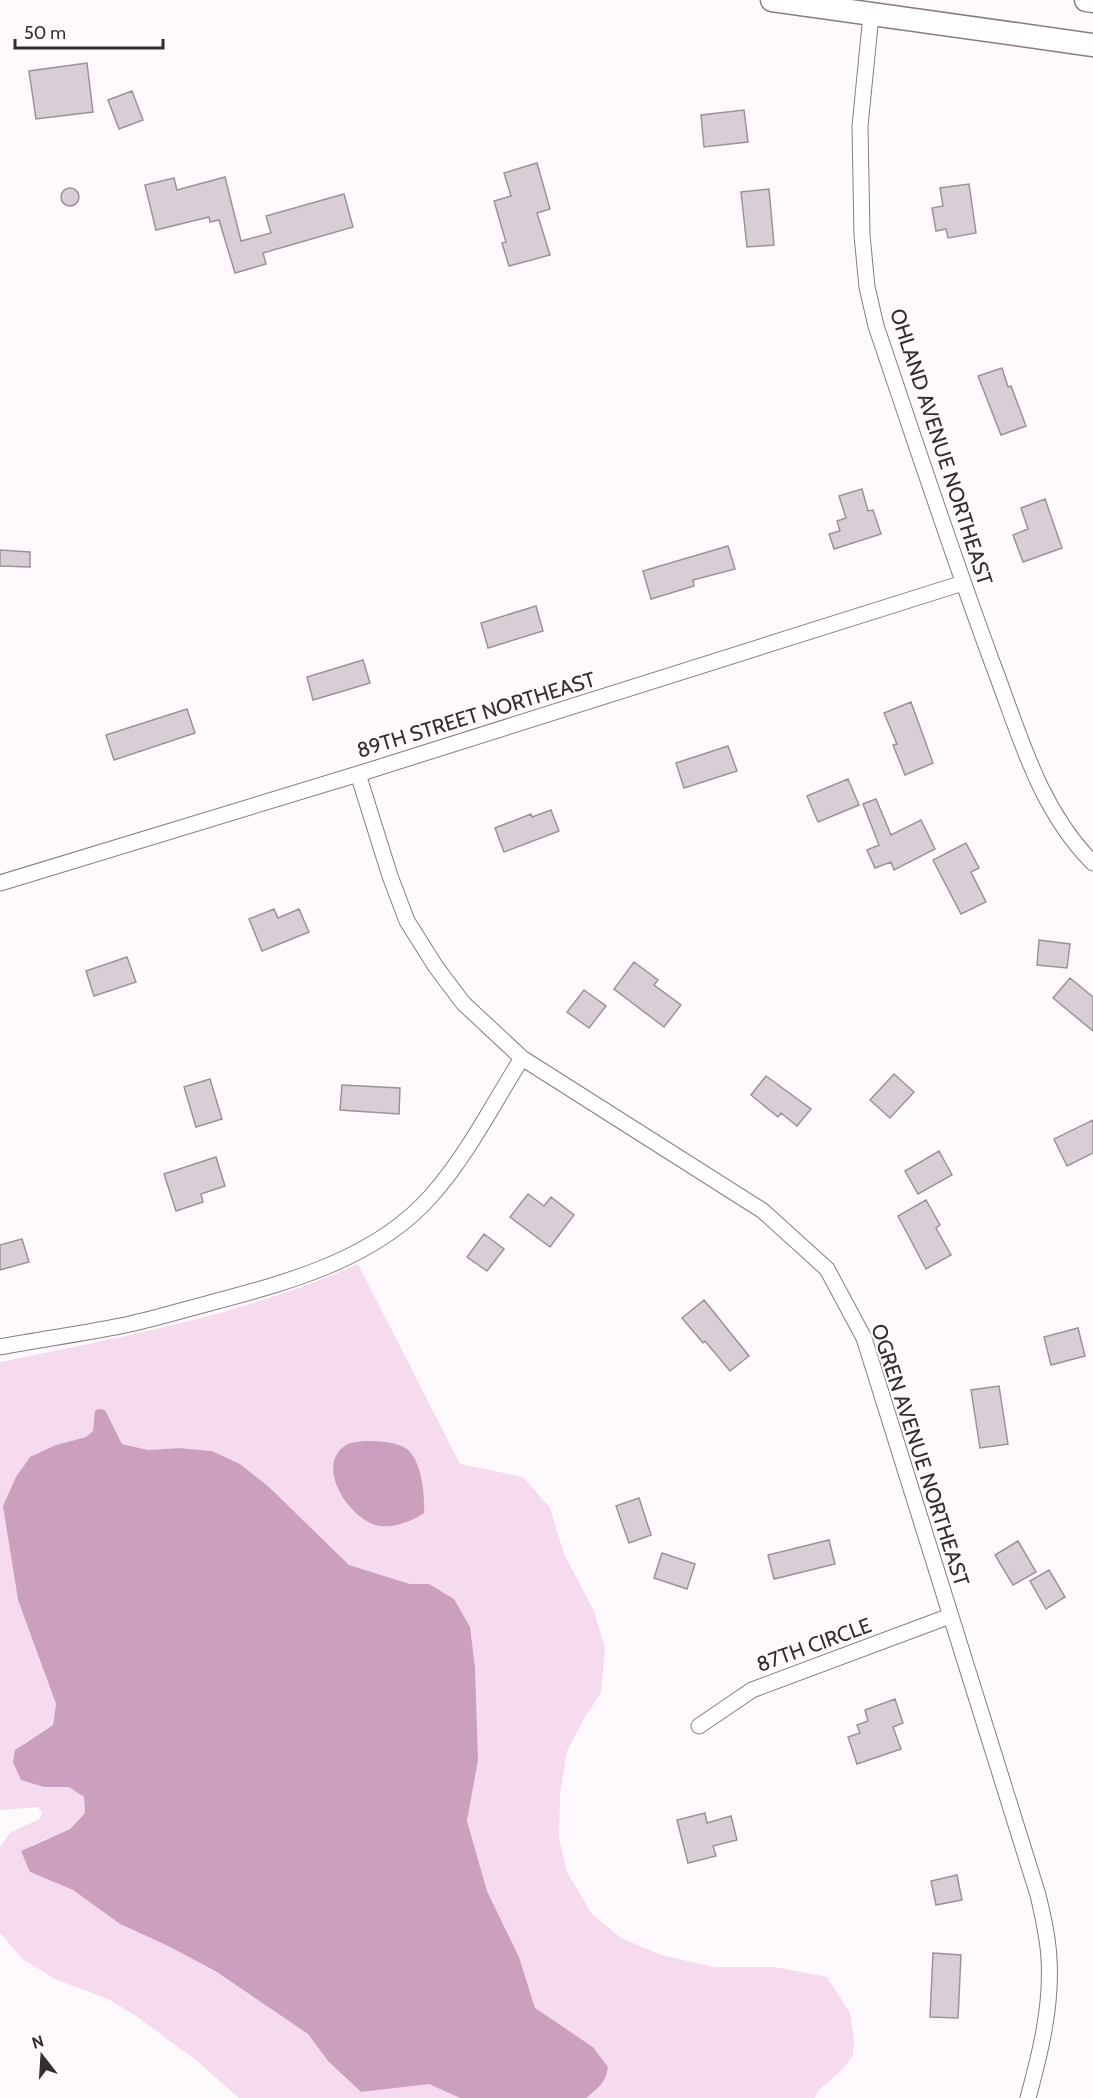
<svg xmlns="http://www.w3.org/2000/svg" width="1093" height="2098" viewBox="0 0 1093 2098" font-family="Cabin,sans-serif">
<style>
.green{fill:#f6daed}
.water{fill:#cba0be}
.building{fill:#daced6;stroke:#9d929a;stroke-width:1.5}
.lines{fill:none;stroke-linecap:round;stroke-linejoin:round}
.street-casing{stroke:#877c83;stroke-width:17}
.secondary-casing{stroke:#877c83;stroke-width:25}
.street{stroke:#fff;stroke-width:15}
.secondary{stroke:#fff;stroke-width:22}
.labels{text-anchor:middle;stroke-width:4.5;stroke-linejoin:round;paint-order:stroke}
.street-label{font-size:21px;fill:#332e31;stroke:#fef9fc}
</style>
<rect width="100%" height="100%" fill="#fef9fc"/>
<path class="green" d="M 358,1264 L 460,1464 L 523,1477 L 550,1508 L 564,1554 L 594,1611 L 605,1648 L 601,1693 L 586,1715 L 567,1751 L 560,1794 L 559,1839 L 567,1872 L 592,1914 L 621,1938 L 661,1955 L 714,1967 L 775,1967 L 827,1977 L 850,2013 L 854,2039 L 853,2055 L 843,2069 L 818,2091 L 815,2098 L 586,2098 L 595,2092 L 608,2067 L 593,2047 L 535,2008 L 519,1957 L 487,1891 L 467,1821 L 478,1760 L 429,1584 L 410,1584 L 349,1565 L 269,1487 L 240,1464 L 212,1451 L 179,1448 L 148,1450 L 122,1444 L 105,1411 L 94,1419 L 93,1431 L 86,1437 L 56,1445 L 8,1536 L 18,1600 L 56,1704 L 53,1725 L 24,1743 L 44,1787 L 69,1787 L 84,1797 L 85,1813 L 70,1829 L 32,1845 L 30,1872 L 73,1890 L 120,1924 L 166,1945 L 214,1971 L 308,2034 L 328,2061 L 361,2092 L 429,2083 L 460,2098 L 239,2098 L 197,2061 L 136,2016 L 108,1999 L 55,1979 L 21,1958 L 0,1932 L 0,1847 L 11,1832 L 40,1819 L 42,1812 L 37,1807 L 0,1810 L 0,1362 C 121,1337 245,1315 358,1264 Z"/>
<path class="water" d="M 98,1409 L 105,1410 L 122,1444 L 148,1450 L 179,1448 L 212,1451 L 240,1464 L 269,1487 L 349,1565 L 410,1584 L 429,1584 L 454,1599 L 470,1627 L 475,1668 L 478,1760 L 467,1821 L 487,1891 L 519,1957 L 535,2008 L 593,2047 L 608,2067 C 606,2082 598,2089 586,2098 L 460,2098 L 429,2084 L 361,2092 L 328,2061 L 308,2034 L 215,1971 L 166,1945 L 120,1924 L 73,1890 L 30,1872 L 21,1851 L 70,1829 L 85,1813 L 84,1797 L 69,1787 L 44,1787 L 21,1780 L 13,1762 L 15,1750 L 53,1725 L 56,1704 L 18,1600 L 3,1506 L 16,1477 L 30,1457 L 56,1445 L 86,1437 L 93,1431 L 95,1411 Z
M 364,1441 C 377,1441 395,1441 407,1449 C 422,1461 425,1496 424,1513 C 412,1521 395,1528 380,1526 C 351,1522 313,1466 346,1445 C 351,1442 358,1442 364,1441 Z"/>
<path class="building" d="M 87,63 L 93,112 L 36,119 L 29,71 Z
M 132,91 L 143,120 L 119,129 L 108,100 Z
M 744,110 L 748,142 L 704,147 L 701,115 Z
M 537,163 L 550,209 L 537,213 L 550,255 L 509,266 L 502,243 L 506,242 L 494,201 L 511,196 L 504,173 Z
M 225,177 L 241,241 L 271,233 L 266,216 L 344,194 L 353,227 L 263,253 L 266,264 L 235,273 L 219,220 L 210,222 L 209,217 L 156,230 L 145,185 L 174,178 L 177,190 Z
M 969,184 L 976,233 L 948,238 L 946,229 L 936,231 L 932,208 L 943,206 L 940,188 Z
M61 197a9 9 0 1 1 18 0a9 9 0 1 1-18 0Z
M 769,189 L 774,245 L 747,247 L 741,192 Z
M 1002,368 L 1008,387 L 1011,386 L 1026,426 L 1001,435 L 978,376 Z
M 862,489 L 868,511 L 873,510 L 881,534 L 834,549 L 829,534 L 840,531 L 837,521 L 846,518 L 839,496 Z
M 1045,499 L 1062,548 L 1023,562 L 1013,535 L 1028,529 L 1021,508 Z
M 728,546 L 735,569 L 693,580 L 694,586 L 651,599 L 643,571 Z
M 0,550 L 30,552 L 30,567 L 0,566 Z
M 536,606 L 543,631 L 488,648 L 481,623 Z
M 363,660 L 370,683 L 313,700 L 307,677 Z
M 911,702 L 933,763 L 905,775 L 893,745 L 897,744 L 884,713 Z
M 187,709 L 195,733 L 114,760 L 106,735 Z
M 728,746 L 737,771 L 684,788 L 676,763 Z
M 848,779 L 859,805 L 818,822 L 807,796 Z
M 876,799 L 891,835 L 921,820 L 935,849 L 894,870 L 891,862 L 875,868 L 867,850 L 879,845 L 863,804 Z
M 551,810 L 559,831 L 504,852 L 495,828 L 531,814 L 532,817 Z
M 966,843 L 979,868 L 971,872 L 986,902 L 961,914 L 933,860 Z
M 274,909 L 278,918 L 299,909 L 309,932 L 262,951 L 249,919 Z
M 1039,940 L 1070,944 L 1067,968 L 1037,965 Z
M 127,957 L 136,982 L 94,996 L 86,971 Z
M 634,962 L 658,980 L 654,985 L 681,1005 L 664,1027 L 614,989 Z
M 1070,978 L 1093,997 L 1093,1031 L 1053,998 Z
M 584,990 L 606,1006 L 589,1028 L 567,1012 Z
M 894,1074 L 914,1092 L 890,1118 L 870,1100 Z
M 766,1076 L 811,1109 L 797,1126 L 781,1113 L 778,1117 L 751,1095 Z
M 210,1079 L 222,1119 L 196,1127 L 184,1087 Z
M 342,1085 L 400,1088 L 399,1114 L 340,1110 Z
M 1093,1120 L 1093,1153 L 1067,1166 L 1054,1139 Z
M 939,1151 L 952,1175 L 918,1194 L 905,1171 Z
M 216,1157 L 225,1186 L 201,1194 L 203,1202 L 176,1211 L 164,1174 Z
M 528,1194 L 544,1206 L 551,1197 L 574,1215 L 550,1247 L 510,1217 Z
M 926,1200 L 940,1225 L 936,1228 L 951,1255 L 926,1269 L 898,1216 Z
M 484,1234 L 504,1249 L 487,1271 L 467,1257 Z
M 22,1239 L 29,1262 L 0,1270 L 0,1245 Z
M 704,1300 L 749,1356 L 730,1371 L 705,1341 L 703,1343 L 682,1318 Z
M 1078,1328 L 1085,1356 L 1051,1365 L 1044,1337 Z
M 999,1386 L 1008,1444 L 980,1448 L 971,1390 Z
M 639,1498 L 651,1535 L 629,1543 L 616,1506 Z
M 829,1540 L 835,1564 L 774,1579 L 768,1555 Z
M 1018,1541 L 1036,1572 L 1013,1585 L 995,1555 Z
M 662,1553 L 695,1564 L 687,1589 L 654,1578 Z
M 1049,1570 L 1065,1597 L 1046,1609 L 1030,1581 Z
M 895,1699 L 903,1723 L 893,1727 L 901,1749 L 857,1764 L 848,1737 L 860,1733 L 857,1725 L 868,1721 L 865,1710 Z
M 705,1813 L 707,1823 L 731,1816 L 737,1840 L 713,1846 L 716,1856 L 688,1863 L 677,1820 Z
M 957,1875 L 962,1900 L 936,1905 L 931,1881 Z
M 933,1953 L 961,1955 L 958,2018 L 930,2017 Z"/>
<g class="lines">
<defs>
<path id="street" d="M 871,15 L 860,126 L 862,235 L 867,287 L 876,326 C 914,438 951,551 992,662 C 1019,732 1038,808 1093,863
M 358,774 L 390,876 L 407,921 L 436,967 L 463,1003 L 522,1058 L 763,1211 L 827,1269 L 864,1338 L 1038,1895 C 1043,1916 1048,1937 1049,1959 C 1052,2006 1040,2054 1028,2098
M 0,883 L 358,774 L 963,583
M 0,1347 C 43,1339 87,1333 130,1324 C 157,1318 183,1310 210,1303 C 289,1282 376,1259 432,1195 C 468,1154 493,1104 522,1058
M 699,1726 L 752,1690 L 950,1616"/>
<path id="secondary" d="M 772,0 L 1093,45
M 1086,0 L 1093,1"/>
</defs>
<use href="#street" class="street-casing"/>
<use href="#secondary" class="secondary-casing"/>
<use href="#street" class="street"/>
<use href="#secondary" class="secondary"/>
</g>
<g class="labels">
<g class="street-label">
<text transform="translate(941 447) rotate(72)" y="7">OHLAND AVENUE NORTHEAST</text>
<text transform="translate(476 715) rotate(-17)" y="7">89TH STREET NORTHEAST</text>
<text transform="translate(920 1455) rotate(72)" y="7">OGREN AVENUE NORTHEAST</text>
<text transform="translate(814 1645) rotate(-20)" y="7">87TH CIRCLE</text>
</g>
</g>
<g transform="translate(42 2056) rotate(343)" stroke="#fef9fc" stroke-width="4.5" paint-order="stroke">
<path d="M0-4.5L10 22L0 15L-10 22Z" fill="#332e31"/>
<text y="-9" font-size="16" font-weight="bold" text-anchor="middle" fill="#332e31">N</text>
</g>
<path d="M15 39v9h148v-9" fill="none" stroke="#332e31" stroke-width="3"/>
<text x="24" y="39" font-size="18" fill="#332e31" stroke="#fef9fc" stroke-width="4.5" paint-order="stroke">50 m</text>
</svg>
